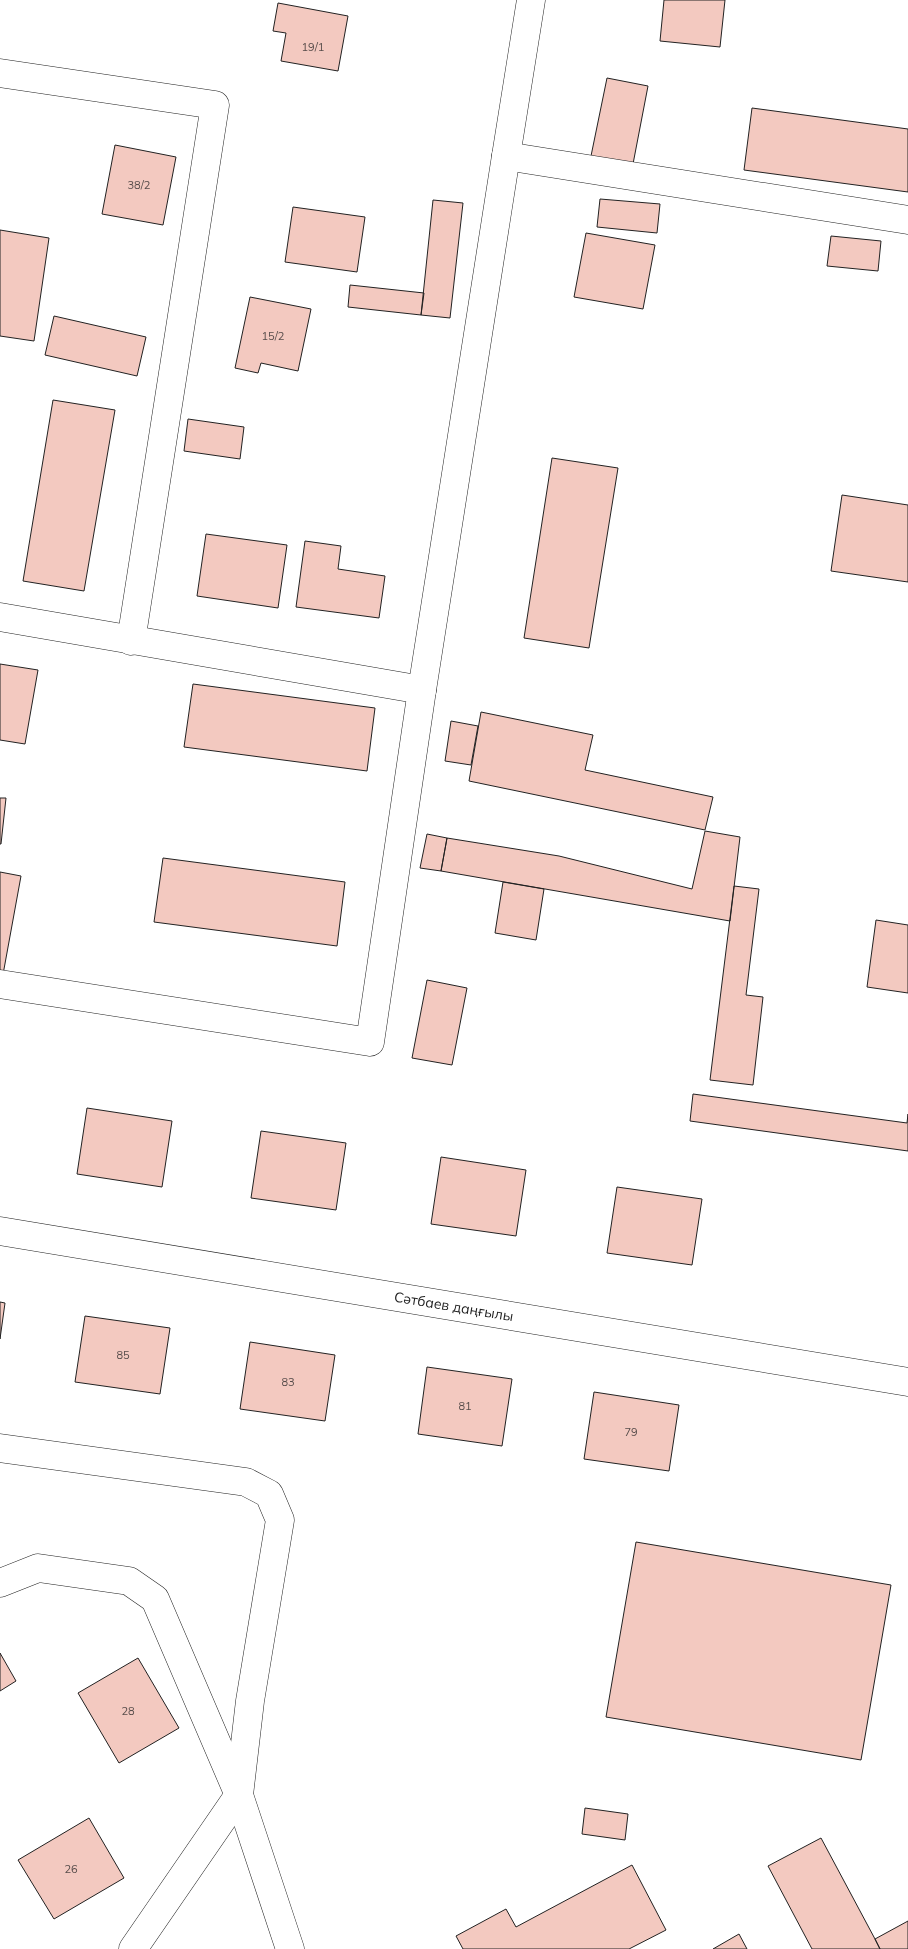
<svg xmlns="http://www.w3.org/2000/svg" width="908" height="1949" viewBox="0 0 908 1949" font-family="Mulish,sans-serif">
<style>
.building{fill:#f3c9c0;stroke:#222}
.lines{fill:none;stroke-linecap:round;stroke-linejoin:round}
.minor-casing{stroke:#222;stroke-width:29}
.minor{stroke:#fff;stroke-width:28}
.labels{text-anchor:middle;stroke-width:4;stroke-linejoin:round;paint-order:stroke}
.number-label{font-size:11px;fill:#564c4a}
.street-label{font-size:14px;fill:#222;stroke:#fff}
</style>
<rect width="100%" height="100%" fill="#fff"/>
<path class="building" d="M 664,0 L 725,0 L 720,47 L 660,41 Z
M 278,3 L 348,16 L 338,71 L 281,61 L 286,33 L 273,31 Z
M 607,78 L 648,86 L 633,164 L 591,156 Z
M 752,108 L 908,129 L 908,192 L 744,170 Z
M 115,145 L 176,157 L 163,225 L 102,214 Z
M 600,199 L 660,204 L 657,233 L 597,227 Z
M 433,200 L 463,203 L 450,318 L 421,315 Z
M 293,207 L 365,217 L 357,272 L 285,262 Z
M 0,230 L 49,238 L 34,341 L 0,336 Z
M 586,233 L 655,245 L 643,309 L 574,297 Z
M 831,236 L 881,241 L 878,271 L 827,266 Z
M 350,285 L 424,293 L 421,315 L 348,307 Z
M 250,297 L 311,309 L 298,371 L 261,363 L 258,373 L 235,368 Z
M 54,316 L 146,337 L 137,376 L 45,355 Z
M 53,400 L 115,410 L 84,591 L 23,581 Z
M 188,419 L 244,427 L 240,459 L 184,451 Z
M 552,458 L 618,468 L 589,648 L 524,638 Z
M 842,495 L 908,505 L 908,582 L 831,571 Z
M 206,534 L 287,545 L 278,608 L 197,596 Z
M 305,541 L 341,546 L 338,569 L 385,576 L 379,618 L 296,607 Z
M 0,664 L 38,670 L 25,744 L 0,740 Z
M 193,684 L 375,708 L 367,771 L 184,747 Z
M 481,712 L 593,735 L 585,770 L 713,797 L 705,830 L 469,781 Z
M 451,721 L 478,726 L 471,765 L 445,761 Z
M 0,798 L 6,798 L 1,844 L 0,844 Z
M 705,831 L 740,837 L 730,921 L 441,871 L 447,838 L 559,856 L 692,889 Z
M 427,834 L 447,838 L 441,871 L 420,868 Z
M 163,858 L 345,882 L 337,946 L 154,922 Z
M 0,872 L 21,876 L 2,980 L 0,979 Z
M 503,882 L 544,889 L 536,940 L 495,933 Z
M 734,886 L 759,889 L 746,995 L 763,997 L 753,1085 L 710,1080 Z
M 876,920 L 908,925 L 908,993 L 867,987 Z
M 427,980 L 467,988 L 452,1065 L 412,1058 Z
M 693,1094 L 907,1123 L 908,1114 L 908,1151 L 690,1121 Z
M 87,1108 L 172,1121 L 162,1187 L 77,1174 Z
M 261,1131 L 346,1143 L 336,1210 L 251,1198 Z
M 441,1157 L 526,1170 L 516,1236 L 431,1224 Z
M 617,1187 L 702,1199 L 692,1265 L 607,1253 Z
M 0,1302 L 5,1303 L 0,1339 Z
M 85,1316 L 170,1328 L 160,1394 L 75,1382 Z
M 250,1342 L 335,1355 L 325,1421 L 240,1409 Z
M 427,1367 L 512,1379 L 502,1446 L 418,1434 Z
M 594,1392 L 679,1405 L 669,1471 L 584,1459 Z
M 636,1542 L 891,1585 L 861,1760 L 606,1717 Z
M 0,1653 L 16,1681 L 0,1691 Z
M 138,1658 L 179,1728 L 119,1763 L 78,1693 Z
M 585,1808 L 628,1814 L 625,1840 L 582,1834 Z
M 89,1818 L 124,1878 L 54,1919 L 18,1860 Z
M 821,1838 L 875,1939 L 880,1949 L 812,1949 L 768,1866 Z
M 632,1865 L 666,1930 L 629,1949 L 463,1949 L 456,1936 L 506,1909 L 516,1927 Z
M 908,1921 L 908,1949 L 880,1949 L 875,1939 Z
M 739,1934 L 747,1949 L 713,1949 Z"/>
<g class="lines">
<defs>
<g id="minor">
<path d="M 531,0 L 506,156 L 908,220"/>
<path d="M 0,73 L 215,105 L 131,641"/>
<path d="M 0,617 L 422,690"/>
<path d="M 0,984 L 370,1042 L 422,690 L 506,156"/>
<path id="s1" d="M 0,1231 L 908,1382"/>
<path d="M 0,1448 L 246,1482 L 269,1494 L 280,1520 L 250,1701 L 239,1795 L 290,1949"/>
<path d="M 0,1583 L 38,1568 L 129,1581 L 155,1599 L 239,1795 L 133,1949"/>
</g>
</defs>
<use href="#minor" class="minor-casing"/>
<use href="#minor" class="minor"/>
</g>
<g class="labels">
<g class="number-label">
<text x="313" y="51">19/1</text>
<text x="139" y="189">38/2</text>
<text x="273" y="340">15/2</text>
<text x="123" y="1359">85</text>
<text x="288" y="1386">83</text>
<text x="465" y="1410">81</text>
<text x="631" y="1436">79</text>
<text x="128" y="1715">28</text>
<text x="71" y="1873">26</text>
</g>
<g class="street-label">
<text dy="5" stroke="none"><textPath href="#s1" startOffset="460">Сәтбаев даңғылы</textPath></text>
</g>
</g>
</svg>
